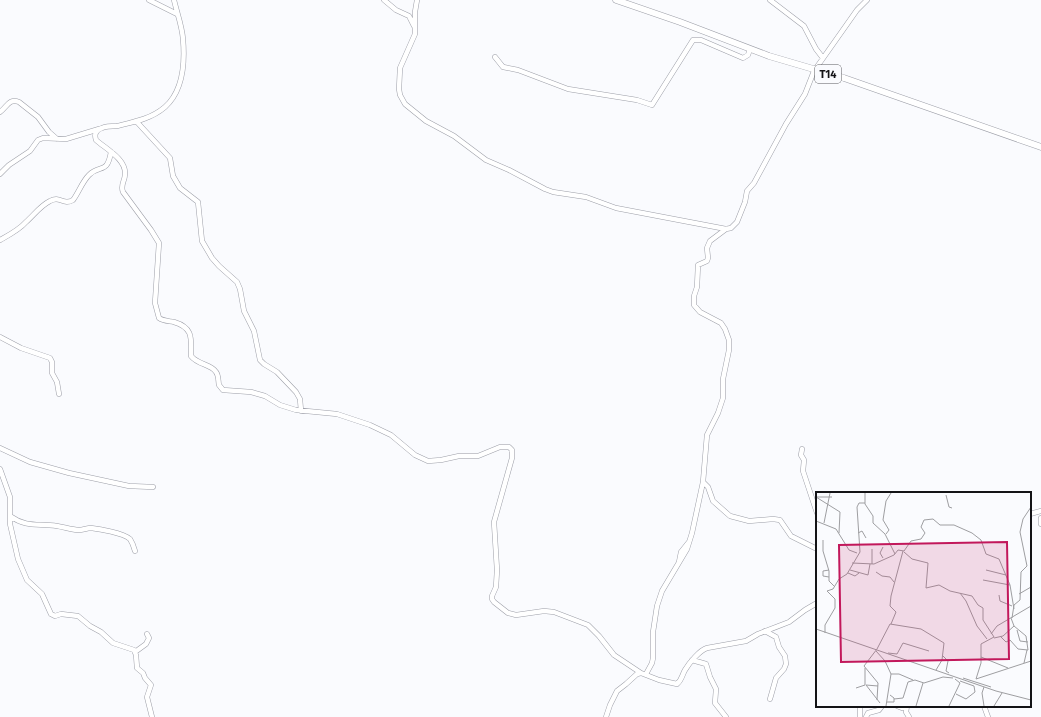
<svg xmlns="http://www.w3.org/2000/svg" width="1041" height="717" viewBox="0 0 1041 717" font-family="'Fira Sans',sans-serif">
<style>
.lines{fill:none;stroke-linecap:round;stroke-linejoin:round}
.minor-casing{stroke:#9d9fa8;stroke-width:5.5}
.highway-casing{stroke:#9d9fa8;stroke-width:7}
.minor{stroke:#fff;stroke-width:4.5}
.highway{stroke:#fff;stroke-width:6}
.labels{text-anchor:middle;stroke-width:3;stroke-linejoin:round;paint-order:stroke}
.shield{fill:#fafbfe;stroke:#58595c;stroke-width:1}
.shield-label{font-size:11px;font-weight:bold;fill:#131316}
.inset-road{fill:none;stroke:#9e9ea1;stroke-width:1}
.view{fill:#c2185b;fill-opacity:0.15;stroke:#c2185b;stroke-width:2}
.inset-edge{fill:none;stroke:#131316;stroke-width:2}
</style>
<rect width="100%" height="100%" fill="#fafbfe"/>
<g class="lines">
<defs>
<path id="minor" d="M 149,0 L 177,14
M 174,0 C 177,13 182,26 183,39 C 185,62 183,91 165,107 C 151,119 134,122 117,126 C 112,126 106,126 102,128 C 96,130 94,134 96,140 C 106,149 126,159 125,174 C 125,181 120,185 123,192 L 151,230 L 159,243 L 155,303 L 159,318 C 163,321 169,321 174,322 C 194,328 191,339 191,356 C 198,365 211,364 216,372 C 219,376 218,381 219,385 L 223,390 L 251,392 L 265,396 L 280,405 L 296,410 L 337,414 L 370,425 L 391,435 L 415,455 L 428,461 L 441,460 L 459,456 L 478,456 L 500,447 L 509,447 L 512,450 L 512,458 L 494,522 L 497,570 L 496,587 L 492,596 L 492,599 L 494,602 L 508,613 L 516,615 L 544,611 L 554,612 L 588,625 L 599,636 L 614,655 L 641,673
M 384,0 L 396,10 L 409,16 L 414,26
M 417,0 L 415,12 L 415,34 L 400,68 L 399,89 L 400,95 L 405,104 L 426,121 L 454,136 L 486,160 L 509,170 L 545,189 L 553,192 L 586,197 L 616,208 L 726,229 L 731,228 L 737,222 L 745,202 L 747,191 L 754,183 L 786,124 L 805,94 L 814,71 L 857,10 L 867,0
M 770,0 L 804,26 L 816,49 L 823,58
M 495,57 L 503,67 L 518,70 L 568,89 L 637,100 L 652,105 L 693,40 L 701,40 L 743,58 L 748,55 L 750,49
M 0,112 C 7,107 9,98 19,102 L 38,117 L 49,132 L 57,139
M 136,121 L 170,158 L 173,176 L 180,188 L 198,202 L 202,241 L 212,258 L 219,266 L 237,282 L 240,289 L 244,311 L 254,331 L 260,360 L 264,364 L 277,372 L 296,392 L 300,399 L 301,411
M 0,174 L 9,165 L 30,151 L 38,140 L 43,138 L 66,139 L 99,129
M 0,240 C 9,235 19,230 26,222 C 34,215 40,206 50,201 C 60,195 63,206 73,200 C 79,192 82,182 89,175 C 100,164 107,175 111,152
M 0,337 L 21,348 L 50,358 L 52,362 L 52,373 L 57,382 L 59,394
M 0,448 L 30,462 L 69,473 L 129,486 L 153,487
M 802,449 L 801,455 L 804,460 L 803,471 L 817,513
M 0,469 L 10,497 L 10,524 L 18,559 L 27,580 L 42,594 L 51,614 L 55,616 L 61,614 L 78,616 L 90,626 L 101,632 L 113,643 L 134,650 L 136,655 L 137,668 L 143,673 L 145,678 L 151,685 L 147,697 L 152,717
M 703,482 L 708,487 L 713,501 L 730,516 L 749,521 L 773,519 L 780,520 L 791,536 L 815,548
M 1030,514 L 1041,511
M 10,516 C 27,528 38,523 57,526 C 64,527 72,530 79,530 C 83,530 87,528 91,528 C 100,529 123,533 130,539 C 132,542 134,547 135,551
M 1041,518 L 1041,524
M 679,562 L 681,552 L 689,542
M 765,631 L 776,637 L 779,647 L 785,656 L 786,664 L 784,669 L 776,678 L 770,699
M 135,652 L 146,644 L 149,638 L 147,634
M 692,660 L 706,664 L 710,677 L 716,689 L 715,703 L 726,717
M 646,674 L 652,663 L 653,658 L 653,632 L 657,606 L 662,591 L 687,549 L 692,533 L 703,482 L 707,435 L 718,413 L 723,398 L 723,379 L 729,350 L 729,340 L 725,329 L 721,323 L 700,312 L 694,305 L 694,296 L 697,287 L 698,265 L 707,261 L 708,258 L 707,248 L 710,241 L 726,229
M 897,706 L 902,708 L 906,708
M 907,706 L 906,712 L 909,717
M 984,706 L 988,717
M 606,717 L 610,705 L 617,691 L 626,684 L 637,674 L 641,673 L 659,680 L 677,684 C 682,680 682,675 685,670 C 689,663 700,650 707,648 L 746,641 L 758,634 L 789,622 L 805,610 L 817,603
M 860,717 L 860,706
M 866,717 L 868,713 L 879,710 L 882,706"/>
<path id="highway" d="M 616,0 L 680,22 L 769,56 L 844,78 L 1041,147"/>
</defs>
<use href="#minor" class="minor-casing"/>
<use href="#highway" class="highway-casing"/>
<use href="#minor" class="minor"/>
<use href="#highway" class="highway"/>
</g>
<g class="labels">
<rect class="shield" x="815" y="65" width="26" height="18" rx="3"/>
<g class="shield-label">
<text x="828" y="78">T14</text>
</g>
</g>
<g transform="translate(816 492)">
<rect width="215" height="215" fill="#fafbfe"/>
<path class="inset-road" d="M 49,1 L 49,12 L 57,24 L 57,31 L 69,42 L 79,62M 130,3 L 133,15 L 136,16M 0,5 L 24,20 L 23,41M 1,5 L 16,5M 0,29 L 20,37 L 33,58 L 41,61M 8,31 L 14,1M 42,41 L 46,39 L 50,46M 70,42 L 73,38 L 67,28 L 70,9 L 75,1M 7,48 L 7,59 L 13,79 L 13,89 L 19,95M 67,55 L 64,61 L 67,66M 88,60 L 96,67 L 112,71 L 110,96 L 123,93 L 134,99 L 156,104 L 162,113 L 167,116 L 167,128 L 178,145 L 165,152 L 165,171 L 160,187M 36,71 L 58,72 L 78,63 L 82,58 L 88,59 L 95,49 L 105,47 L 109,41 L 105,35 L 108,28 L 117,27 L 124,33 L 138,33 L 156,41 L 165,48 L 170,62 L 183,67 L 194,93 L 198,117M 56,72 L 56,57M 34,78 L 52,83 L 54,72M 170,78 L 190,83M 60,80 L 66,84 L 74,85 L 78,90M 32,81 L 39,84 L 43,81M 13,85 L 7,84 L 7,79 L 13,78M 167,88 L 194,93M 144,101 L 150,109 L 161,134 L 171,147M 203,102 L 215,95M 183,103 L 184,109 L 196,114M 196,126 L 198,113 L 204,108 L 205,80 L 211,74 L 204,40 L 207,27 L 215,15M 75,132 L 80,120 L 74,114 L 75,104 L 87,59M 0,137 L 180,199 L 215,208M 201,138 L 204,149 L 212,150M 9,141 L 9,133 L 19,116 L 19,107 L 11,99 L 17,97 L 23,87 L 31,82 L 44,60 L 41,15 L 43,11 L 49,11M 175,142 L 181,134 L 215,114M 184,144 L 190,150 L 194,148 L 202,157 L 212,158 L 210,144 L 198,134M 178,146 L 187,144 L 198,134 L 195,126M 60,159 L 69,169 L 75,182 L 70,214M 72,161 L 81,162 L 87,151 L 113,159M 127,164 L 132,169 L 130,179 L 133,181M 165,165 L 192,176M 208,171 L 211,158M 75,182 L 83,182 L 97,188M 147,186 L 175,195M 160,187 L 215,169M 50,193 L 64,211M 50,193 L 62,194M 40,196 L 49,193 L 49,176M 140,202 L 150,207 L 159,200 L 158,194 L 144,189M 78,207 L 87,206 L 92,190 L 99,188 L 108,191 L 127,185 L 137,186M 61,208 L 62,191 L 48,174 L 61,157 L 74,132 L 105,137 L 128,151 L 126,168 L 120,178M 71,210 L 78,210 L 78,206 L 74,203M 100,214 L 107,191M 133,214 L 144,191 L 139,187M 168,214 L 166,201 L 168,195M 178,214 L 186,201"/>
<path class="view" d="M 191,50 L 193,167 L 25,170 L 23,53 Z"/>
<rect width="215" height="215" class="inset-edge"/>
</g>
</svg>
